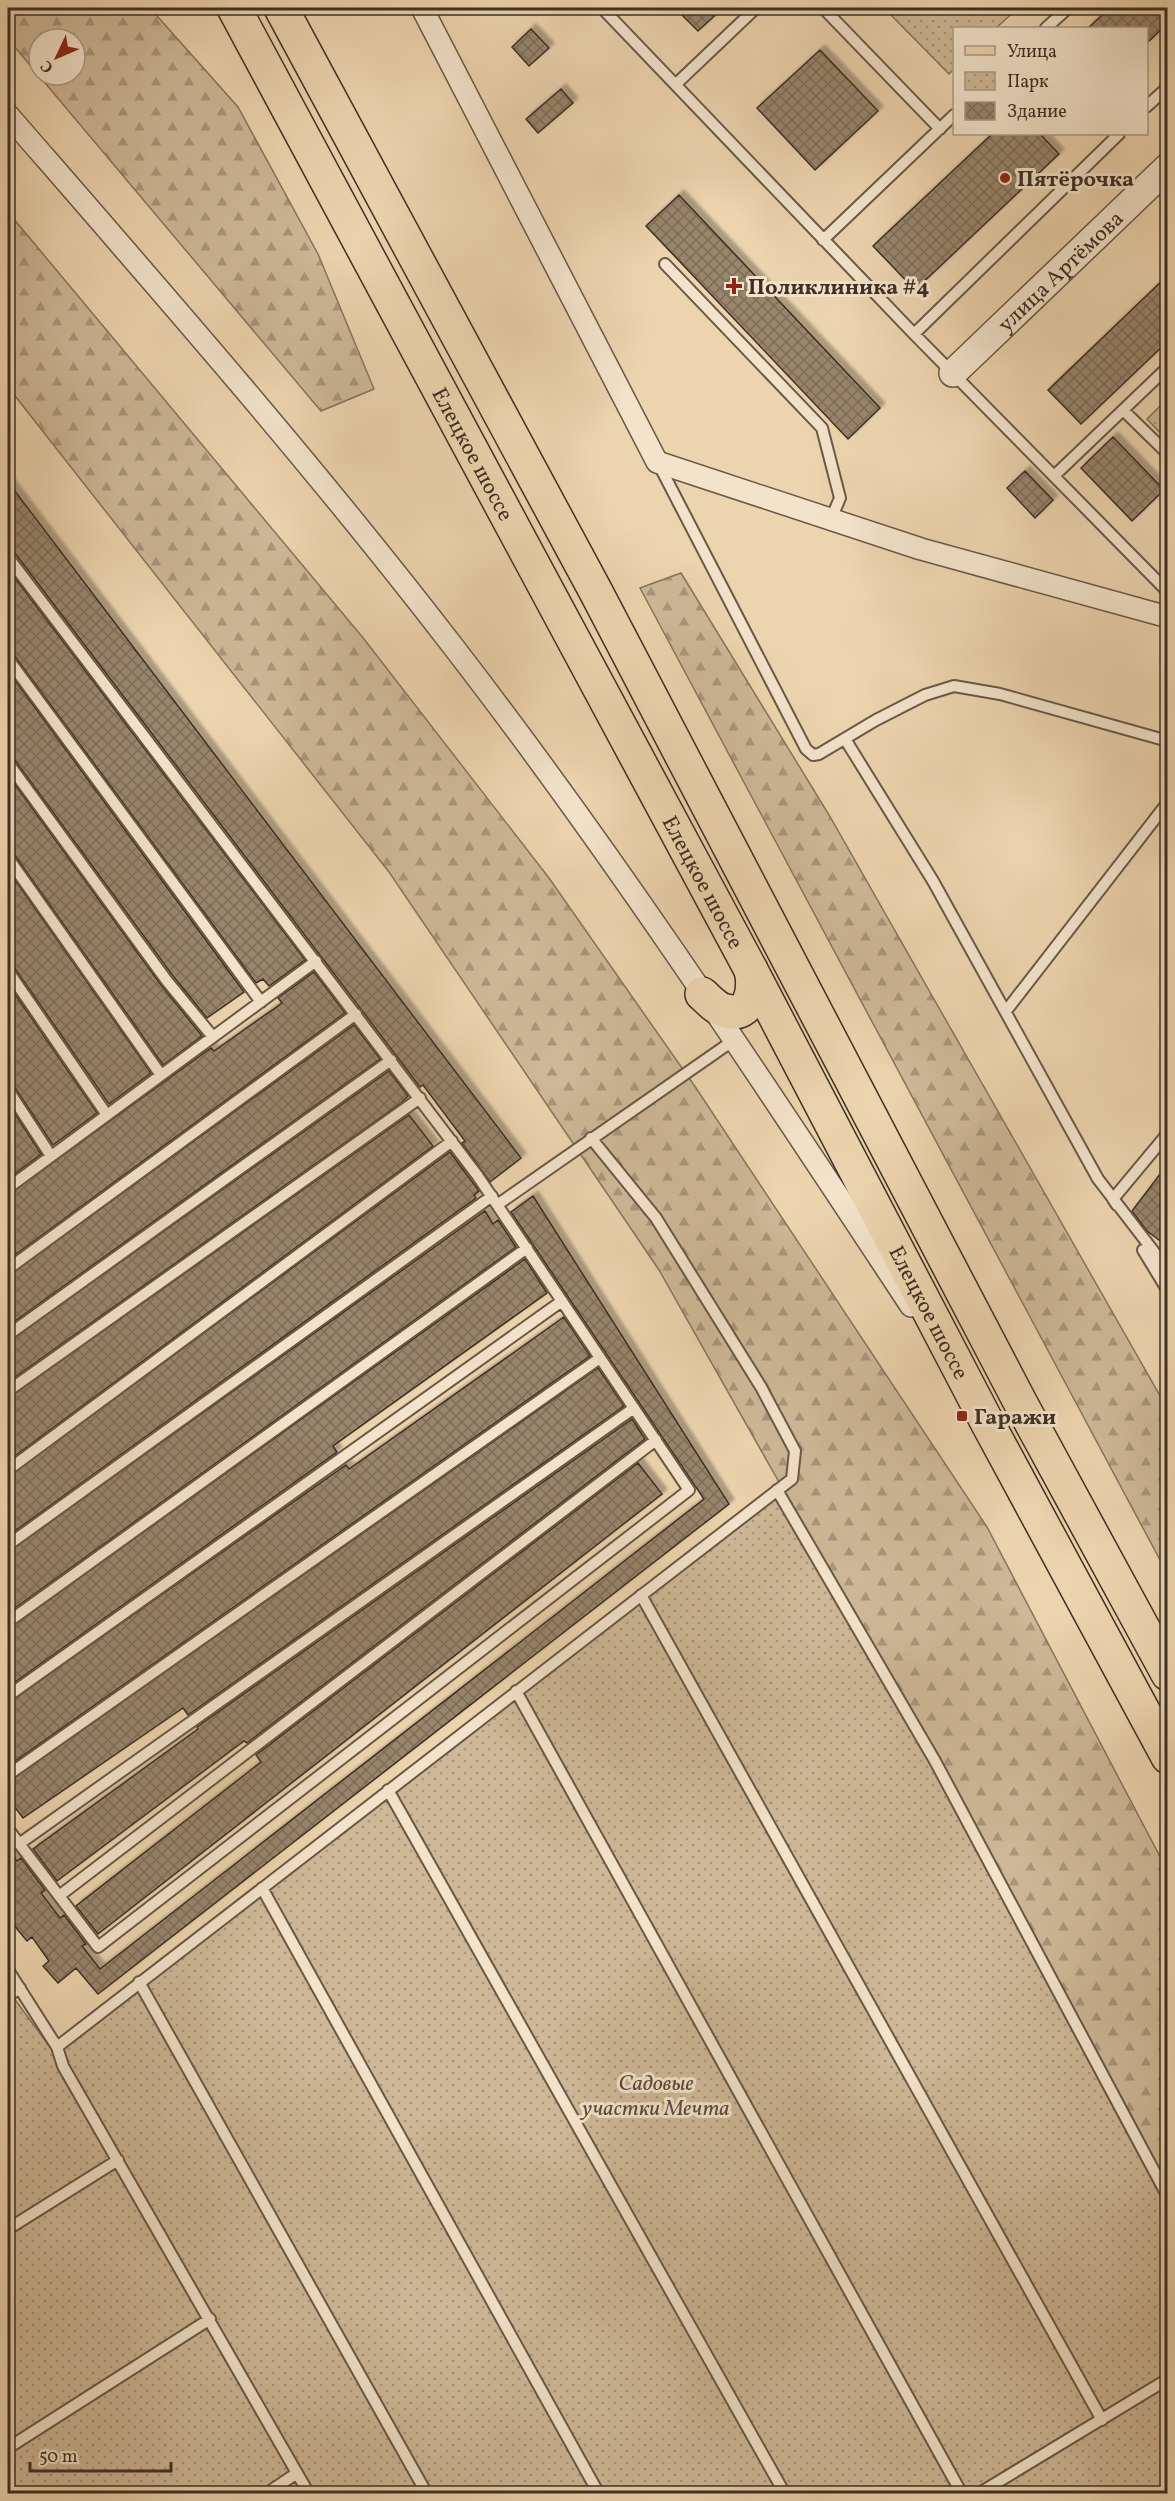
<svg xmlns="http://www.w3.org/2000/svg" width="1175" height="2501" viewBox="0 0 1175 2501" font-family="Vollkorn,serif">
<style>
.forest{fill:url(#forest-firs);stroke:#86745e;stroke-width:1.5;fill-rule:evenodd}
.park{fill:url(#park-dots);stroke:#86745e;stroke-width:1.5}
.building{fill:url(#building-cross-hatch);stroke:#3e2f24;stroke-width:1.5;filter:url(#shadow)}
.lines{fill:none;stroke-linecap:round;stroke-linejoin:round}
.service-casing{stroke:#6a5846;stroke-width:14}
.minor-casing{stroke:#6a5846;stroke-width:24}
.tertiary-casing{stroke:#6a5846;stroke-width:30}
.primary-casing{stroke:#3e2f24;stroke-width:36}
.service{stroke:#f3e3ca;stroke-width:10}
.minor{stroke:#f3e3ca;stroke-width:21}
.tertiary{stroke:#f3e3ca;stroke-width:27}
.primary{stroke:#ecd4ae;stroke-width:33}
.poi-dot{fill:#8f2418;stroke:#f3e3ca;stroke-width:2}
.labels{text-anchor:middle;stroke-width:6;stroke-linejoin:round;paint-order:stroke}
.poi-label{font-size:22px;font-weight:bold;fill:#3e2f24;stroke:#f3e3ca;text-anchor:start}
.street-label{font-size:22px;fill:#3e2f24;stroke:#f3e3ca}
.park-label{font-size:22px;font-style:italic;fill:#5b4a3b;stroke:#f3e3ca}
</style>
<defs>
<pattern id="forest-firs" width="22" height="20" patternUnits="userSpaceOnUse" patternTransform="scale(1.5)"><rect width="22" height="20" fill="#ceb897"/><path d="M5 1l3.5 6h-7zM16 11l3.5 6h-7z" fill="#a9967b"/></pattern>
<pattern id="park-dots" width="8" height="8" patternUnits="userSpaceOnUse" patternTransform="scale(1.5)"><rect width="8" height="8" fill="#ceb897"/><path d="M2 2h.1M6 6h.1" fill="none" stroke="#a9967b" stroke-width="1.8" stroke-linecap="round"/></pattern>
<pattern id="building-cross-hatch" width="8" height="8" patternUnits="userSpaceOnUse" patternTransform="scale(1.5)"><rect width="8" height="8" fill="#98856c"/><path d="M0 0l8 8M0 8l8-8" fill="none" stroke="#7d6d59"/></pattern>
<filter id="shadow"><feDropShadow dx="5" dy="-5" stdDeviation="1.5" flood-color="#0004"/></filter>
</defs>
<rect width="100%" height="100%" fill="#ecd4ae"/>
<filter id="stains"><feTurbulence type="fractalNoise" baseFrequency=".00333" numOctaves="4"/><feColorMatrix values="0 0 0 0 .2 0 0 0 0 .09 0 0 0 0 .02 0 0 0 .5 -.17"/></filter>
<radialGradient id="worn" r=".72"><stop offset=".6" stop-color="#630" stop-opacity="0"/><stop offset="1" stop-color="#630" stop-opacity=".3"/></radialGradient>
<path class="forest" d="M 8,8 L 150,8 L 238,107 L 318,254 L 374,389 L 321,411 L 8,39 ZM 39,39 L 75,39 L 75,75 L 39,75 Z
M 8,212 L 364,639 L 549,878 L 696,1088 L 987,1527 L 1167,1870 L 1167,2205 L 784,1491 L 659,1270 L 389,872 L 8,387 Z
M 681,573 L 829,815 L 1167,1408 L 1167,1573 L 640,588 Z"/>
<path class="park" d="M 884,8 L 1018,8 L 996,28 L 954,28 L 954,69 L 949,74 Z
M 1167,399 L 1167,440 L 1147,419 Z
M 784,1491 L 1167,2205 L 1167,2493 L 8,2493 L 8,1990 L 55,2054 Z"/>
<path class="building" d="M 675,8 L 723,8 L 698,31 Z
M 1110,8 L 1167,8 L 1167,24 L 1146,44 L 1146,28 L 1088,28 Z
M 531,29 L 549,48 L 529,66 L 512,47 Z
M 820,50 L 878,111 L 815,170 L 757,108 Z
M 561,89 L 573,103 L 538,133 L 526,119 Z
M 992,134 L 1040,134 L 1059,154 L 915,290 L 873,246 Z
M 679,195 L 880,408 L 848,439 L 646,226 Z
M 1167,276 L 1167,342 L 1081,424 L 1048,390 Z
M 1113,437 L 1164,490 L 1132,521 L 1081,468 Z
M 1025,471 L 1053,500 L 1035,518 L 1007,488 Z
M 8,482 L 521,1158 L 490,1182 L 462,1143 L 465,1141 L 423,1085 L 420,1087 L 14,552 L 8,550 Z
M 8,569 L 305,960 L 269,986 L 263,979 L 256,983 L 14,655 L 8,652 Z
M 8,671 L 244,992 L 207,1018 L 173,976 L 14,759 L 8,756 Z
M 8,775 L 161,985 L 202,1036 L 163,1065 L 14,854 L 8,851 Z
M 8,870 L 151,1073 L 109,1104 L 14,967 L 8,964 Z
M 314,972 L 345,1013 L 8,1260 L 8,1195 L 211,1048 L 214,1051 L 282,1003 L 278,998 Z
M 8,984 L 97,1113 L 53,1145 L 14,1086 L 8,1083 Z
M 354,1025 L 380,1059 L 8,1326 L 8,1276 Z
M 389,1071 L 408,1096 L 401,1103 L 8,1382 L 8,1342 Z
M 8,1103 L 41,1154 L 8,1179 Z
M 409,1115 L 433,1146 L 8,1461 L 8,1398 Z
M 450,1152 L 479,1191 L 474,1195 L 476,1198 L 8,1536 L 8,1477 Z
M 1167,1165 L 1167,1246 L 1147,1231 L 1132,1211 Z
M 533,1196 L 729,1504 L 98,1994 L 76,1968 L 58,1983 L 43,1966 L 49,1961 L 32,1937 L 27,1941 L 8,1918 L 8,1849 L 17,1861 L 21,1858 L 45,1890 L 41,1893 L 60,1918 L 64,1915 L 86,1944 L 82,1946 L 100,1969 L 704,1499 L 511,1212 Z
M 485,1211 L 493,1224 L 498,1220 L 516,1247 L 8,1613 L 8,1552 Z
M 525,1259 L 547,1293 L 333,1446 L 337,1452 L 8,1687 L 8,1629 Z
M 564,1317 L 590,1356 L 8,1766 L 8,1703 L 346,1465 L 349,1469 Z
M 598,1368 L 624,1406 L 188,1715 L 183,1708 L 23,1818 L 8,1798 L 8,1782 Z
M 632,1419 L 645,1439 L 247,1743 L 244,1741 L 57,1881 L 33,1849 L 198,1729 L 197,1727 Z
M 638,1463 L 662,1494 L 98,1934 L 76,1906 L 261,1762 L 256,1755 Z"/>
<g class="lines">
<defs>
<path id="service" d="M 602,8 L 914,334 L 1168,592
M 823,8 L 940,129
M 1046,28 L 1068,8
M 676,84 L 756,8
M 1146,107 L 1168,87
M 823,240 L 954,115
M 665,264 L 822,428 L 840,498 L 831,519
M 914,334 L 1119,134
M 1123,410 L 1168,454
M 658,463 L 806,749 L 813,755 L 819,754 L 876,720 L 925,695 L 954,686 L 1000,694 L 1168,741
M 1055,475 L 1168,367
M 8,557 L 477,1175 L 689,1490 L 98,1947 L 8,1829
M 8,659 L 261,1002
M 845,739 L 933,881 L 1098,1179 L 1168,1270
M 8,763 L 167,981 L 213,1037
M 8,858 L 161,1075
M 8,971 L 107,1115
M 1006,1011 L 1168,802
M 8,1090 L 51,1156
M 8,1188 L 316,961
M 497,1205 L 734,1040
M 1117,1205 L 1113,1199 L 1168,1133
M 1143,1250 L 1168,1291
M 8,1269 L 356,1014
M 8,1335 L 391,1060
M 8,1391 L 420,1098
M 8,1470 L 452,1141
M 777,1490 L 935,1761 L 1168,2197
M 8,1545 L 492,1196
M 641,1595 L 1102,2420
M 8,1622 L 527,1248
M 516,1691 L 962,2494
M 8,1696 L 562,1301
M 8,1775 L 600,1358
M 388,1790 L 785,2494
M 19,1844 L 634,1408
M 262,1888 L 599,2494
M 59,1896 L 656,1440
M 8,1970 L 57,2047 L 792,1479 L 795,1451 L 761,1387 L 656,1218 L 591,1138
M 139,1982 L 427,2494
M 8,1996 L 20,1988
M 57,2047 L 63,2066 L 309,2494
M 8,2229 L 118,2160
M 8,2448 L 210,2319
M 266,2494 L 297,2473
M 978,2494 L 1168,2379"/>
<path id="minor" d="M 422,8 L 657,462 L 921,549 L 1168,617
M 8,115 C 159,289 311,462 452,645 C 616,857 763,1082 911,1306"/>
<g id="tertiary">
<path id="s1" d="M 953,373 L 1168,167"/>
</g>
<g id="primary">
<path id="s2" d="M 234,8 L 751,970 L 987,1422 L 1168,1757"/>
<path d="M 281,8 L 595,590 L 1020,1402 L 1168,1674"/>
<path d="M 702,994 C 709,1000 716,1009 726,1011 C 752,1018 755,988 751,970"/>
</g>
</defs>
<use href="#service" class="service-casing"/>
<use href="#minor" class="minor-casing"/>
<use href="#tertiary" class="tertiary-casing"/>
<use href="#primary" class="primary-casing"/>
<use href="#service" class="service"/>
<use href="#minor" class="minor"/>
<use href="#tertiary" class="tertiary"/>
<use href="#primary" class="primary"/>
</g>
<g class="poi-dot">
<circle cx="1005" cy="178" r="6"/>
<path d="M731 277h6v6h6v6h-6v6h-6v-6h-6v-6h6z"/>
<rect x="956" y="1410" width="12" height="12" rx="3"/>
</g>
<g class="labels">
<g class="poi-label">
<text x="1017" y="186">Пятёрочка</text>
<text x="748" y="294">Поликлиника #4</text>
<text x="974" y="1424">Гаражи</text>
</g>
<g class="street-label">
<text dy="8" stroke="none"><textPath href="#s1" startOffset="148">улица Артёмова</textPath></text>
<text dy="8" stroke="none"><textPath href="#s2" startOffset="506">Елецкое шоссе</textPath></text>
<text dy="8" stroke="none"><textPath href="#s2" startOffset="992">Елецкое шоссе</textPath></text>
<text dy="8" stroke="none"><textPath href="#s2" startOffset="1478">Елецкое шоссе</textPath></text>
</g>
<g class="park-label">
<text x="656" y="2090">Садовые<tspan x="656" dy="25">участки Мечта</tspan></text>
</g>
</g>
<rect width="1175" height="2501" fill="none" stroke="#ecd4ae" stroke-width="30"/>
<rect x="9" y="9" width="1157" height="2483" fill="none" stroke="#3e2f24" stroke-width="3"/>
<rect x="15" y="15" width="1145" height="2471" fill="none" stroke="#3e2f24" stroke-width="1.5"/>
<rect x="953" y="27" width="195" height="108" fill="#f3e3ca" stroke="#ab9b88" stroke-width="1.5"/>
<rect x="965" y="46" width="30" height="9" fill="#ecd4ae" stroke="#ab9b88" stroke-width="1.5"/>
<text x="1007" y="57" font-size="18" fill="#3e2f24">Улица</text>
<rect x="965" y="72" width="30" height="18" fill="url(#park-dots)" stroke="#ab9b88" stroke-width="1.5"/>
<text x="1007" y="87" font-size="18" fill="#3e2f24">Парк</text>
<rect x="965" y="102" width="30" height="18" fill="url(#building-cross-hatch)" stroke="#ab9b88" stroke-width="1.5"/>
<text x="1007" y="117" font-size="18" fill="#3e2f24">Здание</text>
<g transform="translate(57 57) rotate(226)"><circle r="28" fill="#f3e3ca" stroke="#ab9b88" stroke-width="1.5"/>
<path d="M0-4.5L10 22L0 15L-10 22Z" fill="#8f2418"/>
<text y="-9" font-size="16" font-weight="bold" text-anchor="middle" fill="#3e2f24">С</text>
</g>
<path d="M30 2462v9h141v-9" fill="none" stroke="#3e2f24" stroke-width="3"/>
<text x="39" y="2462" font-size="18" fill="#3e2f24" stroke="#f3e3ca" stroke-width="4.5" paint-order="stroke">50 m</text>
<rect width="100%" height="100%" filter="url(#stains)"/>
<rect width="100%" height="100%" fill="url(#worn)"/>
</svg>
